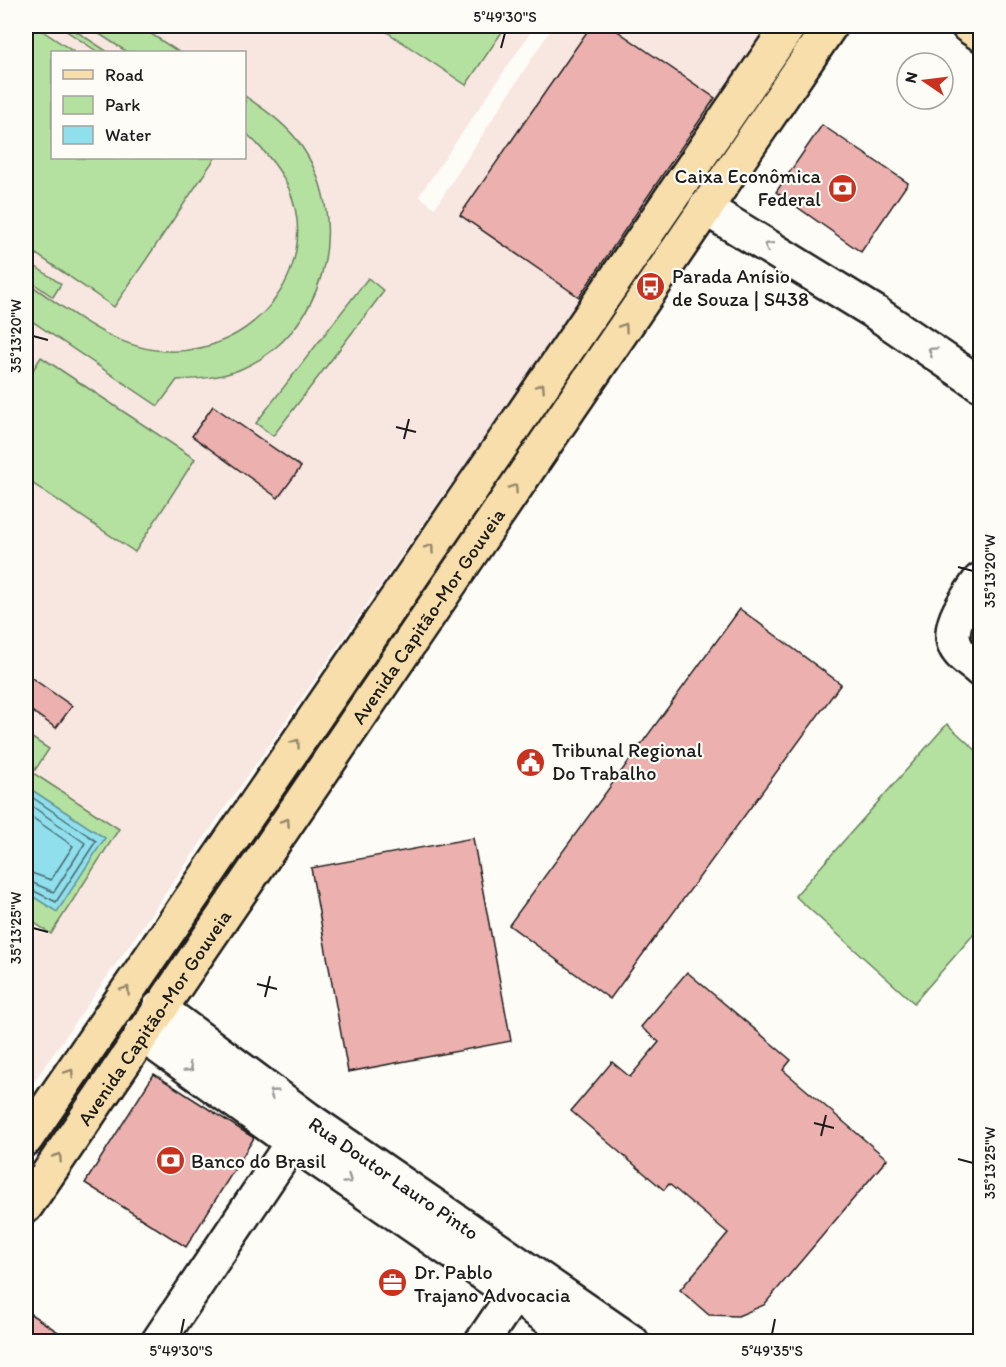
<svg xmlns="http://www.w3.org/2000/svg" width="1006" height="1367" viewBox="0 0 1006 1367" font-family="Itim,sans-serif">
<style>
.built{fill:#f8e6e1;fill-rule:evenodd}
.green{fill:#b4e19f;stroke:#687e5e;stroke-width:1.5}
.water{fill:#8fdfec;stroke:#619199;stroke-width:1.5}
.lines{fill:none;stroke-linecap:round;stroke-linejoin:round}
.shore{stroke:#4a6a6f;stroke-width:1.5}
.building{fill:#ecb1ae;stroke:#1c1c1c;stroke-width:1.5}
.minor-casing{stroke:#1c1c1c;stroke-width:38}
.major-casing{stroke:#1c1c1c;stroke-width:38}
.minor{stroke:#fdfcf7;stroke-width:33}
.major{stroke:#f8deab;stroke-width:33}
.oneway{stroke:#989794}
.oneway2{stroke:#95876b}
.ticks{fill:none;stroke:#1c1c1c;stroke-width:2}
.labels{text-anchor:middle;stroke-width:4.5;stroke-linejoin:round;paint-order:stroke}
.poi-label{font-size:20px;fill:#1c1c1c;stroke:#fdfcf7;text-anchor:start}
.street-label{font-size:20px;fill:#1c1c1c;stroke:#fdfcf7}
.neatline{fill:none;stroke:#1c1c1c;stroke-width:2}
.ticks-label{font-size:15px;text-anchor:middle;fill:#1c1c1c}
</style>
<rect width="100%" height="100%" fill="#fdfcf7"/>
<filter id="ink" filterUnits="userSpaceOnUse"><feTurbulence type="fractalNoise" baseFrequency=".0167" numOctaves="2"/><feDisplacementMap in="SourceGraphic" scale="12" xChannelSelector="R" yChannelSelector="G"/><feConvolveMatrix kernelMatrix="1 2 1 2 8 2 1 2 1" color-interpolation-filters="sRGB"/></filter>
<g filter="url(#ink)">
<path class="built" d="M 26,26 L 535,26 L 419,196 L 435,208 L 553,26 L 767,26 L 579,297 L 581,298 L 26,1093 ZM 52,52 L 244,52 L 244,158 L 52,158 Z"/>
<path class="green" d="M 26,26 L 35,26 L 74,52 L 52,52 L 52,158 L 215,158 L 114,307 L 26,247 Z
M 59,26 L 68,26 L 108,52 L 98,52 Z
M 87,26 L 139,26 L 179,52 L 127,52 Z
M 378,26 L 506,26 L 466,85 Z
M 245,96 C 266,111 288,125 302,147 C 353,223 325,334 239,370 C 219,378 198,379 177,380 L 158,406 L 26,317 L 26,282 C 69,310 113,349 167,351 C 251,355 323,272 289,189 C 280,167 262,148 245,132 Z
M 26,264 L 31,268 L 33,265 L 61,284 L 53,297 L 26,278 Z
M 368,278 L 384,291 L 273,436 L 256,423 Z
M 41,357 L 195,459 L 135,552 L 26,479 L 26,381 Z
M 947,724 L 980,754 L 980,927 L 914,1003 L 795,896 Z
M 26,734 L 49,749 L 33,773 L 119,829 L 51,934 L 26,917 Z"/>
<path class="water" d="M 26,786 L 105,838 L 57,912 L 26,892 Z"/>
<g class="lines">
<path class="shore" d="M 26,793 L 96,841 L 56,902 L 26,887
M 26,802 L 85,843 L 54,892 L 26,880
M 26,813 L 73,846 L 51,880 L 26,871"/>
</g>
<path class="building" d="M 591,26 L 610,26 L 715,98 L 579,297 L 460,215 Z
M 822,125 L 908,183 L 861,252 L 776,192 Z
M 213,406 L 301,467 L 278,498 L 192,436 Z
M 740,609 L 841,684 L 610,999 L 509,925 Z
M 26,674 L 72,706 L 56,728 L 26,707 Z
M 473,838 L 511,1041 L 348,1072 L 311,868 Z
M 687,972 L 791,1060 L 783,1070 L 887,1159 L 764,1305 L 738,1316 L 709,1315 L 680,1290 L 728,1233 L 669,1184 L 664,1190 L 571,1111 L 612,1062 L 630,1077 L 659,1042 L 641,1027 Z
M 154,1074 L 254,1138 L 186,1247 L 85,1183 Z
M 26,1311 L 72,1341 L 26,1341 Z"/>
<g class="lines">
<defs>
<g id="minor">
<path d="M 705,208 L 873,311 L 980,384"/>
<path d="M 980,580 C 968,597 941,630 959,652 C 964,659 974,664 980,670"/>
<path id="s1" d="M 159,1008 L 308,1119 L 632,1342"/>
<path d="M 141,1034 L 292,1142 L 583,1342"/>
<path d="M 158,1342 L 304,1125"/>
<path d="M 482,1342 L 526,1277"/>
</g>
<g id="major">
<path d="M 968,26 L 980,34"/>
<path d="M 26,1139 L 789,26"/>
<path id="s2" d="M 26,1206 L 830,26"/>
</g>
</defs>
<use href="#minor" class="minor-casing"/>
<use href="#major" class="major-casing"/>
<use href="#minor" class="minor"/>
<use href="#major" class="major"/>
</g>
<defs><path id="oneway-chevron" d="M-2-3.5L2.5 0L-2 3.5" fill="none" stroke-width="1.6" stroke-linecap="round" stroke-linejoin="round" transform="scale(1.5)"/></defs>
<g class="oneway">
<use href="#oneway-chevron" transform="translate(768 246) rotate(-148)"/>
<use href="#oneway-chevron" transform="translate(932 351) rotate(-146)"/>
<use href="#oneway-chevron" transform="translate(189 1068) rotate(35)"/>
<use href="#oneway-chevron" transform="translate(273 1093) rotate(-143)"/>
<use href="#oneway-chevron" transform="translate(348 1180) rotate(34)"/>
</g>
<g class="oneway2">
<use href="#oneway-chevron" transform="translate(624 327) rotate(-56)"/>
<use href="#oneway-chevron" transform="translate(541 387) rotate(-56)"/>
<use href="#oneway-chevron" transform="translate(514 488) rotate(-56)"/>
<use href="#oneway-chevron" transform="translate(430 548) rotate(-55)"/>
<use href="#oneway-chevron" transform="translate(296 743) rotate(-55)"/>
<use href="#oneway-chevron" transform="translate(286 822) rotate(-56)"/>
<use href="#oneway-chevron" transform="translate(126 990) rotate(-56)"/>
<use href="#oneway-chevron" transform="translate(70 1073) rotate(-56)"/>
<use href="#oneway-chevron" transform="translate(58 1157) rotate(-56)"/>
</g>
</g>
<path class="ticks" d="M 501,48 L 505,33M 33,336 L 48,340M 396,427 L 416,432M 404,439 L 409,419M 958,567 L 973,571M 33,928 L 48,932M 257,984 L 277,989M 265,997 L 270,976M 814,1123 L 834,1128M 821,1136 L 826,1115M 958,1159 L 973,1163M 181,1334 L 184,1319M 772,1334 L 775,1319"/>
<defs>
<symbol id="bank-disc" viewBox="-11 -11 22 22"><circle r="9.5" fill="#c8321e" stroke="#fdfcf7"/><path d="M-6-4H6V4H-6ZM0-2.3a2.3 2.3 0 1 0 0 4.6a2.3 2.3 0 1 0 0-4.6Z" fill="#fff"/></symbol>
<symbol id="bus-disc" viewBox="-11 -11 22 22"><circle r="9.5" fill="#c8321e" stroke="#fdfcf7"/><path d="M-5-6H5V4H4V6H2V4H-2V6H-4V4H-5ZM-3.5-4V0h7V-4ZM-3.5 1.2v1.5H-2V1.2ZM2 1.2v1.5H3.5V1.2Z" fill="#fff"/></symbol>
<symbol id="civic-disc" viewBox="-11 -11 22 22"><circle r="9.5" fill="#c8321e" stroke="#fdfcf7"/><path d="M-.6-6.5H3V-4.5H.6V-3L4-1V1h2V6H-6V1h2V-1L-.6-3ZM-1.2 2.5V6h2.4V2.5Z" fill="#fff"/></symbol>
<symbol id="office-disc" viewBox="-11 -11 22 22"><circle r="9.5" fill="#c8321e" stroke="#fdfcf7"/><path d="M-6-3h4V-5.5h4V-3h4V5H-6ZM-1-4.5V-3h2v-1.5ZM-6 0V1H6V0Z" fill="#fff"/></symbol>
</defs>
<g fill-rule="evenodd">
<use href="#bank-disc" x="826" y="172" width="33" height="33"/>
<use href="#bus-disc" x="634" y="270" width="33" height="33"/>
<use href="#civic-disc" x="514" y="746" width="33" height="33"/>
<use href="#bank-disc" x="154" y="1144" width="33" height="33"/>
<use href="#office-disc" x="376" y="1266" width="33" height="33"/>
</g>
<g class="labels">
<g class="poi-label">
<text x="821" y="183" text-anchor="end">Caixa Econômica<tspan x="821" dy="23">Federal</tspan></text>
<text x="672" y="283">Parada Anísio<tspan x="672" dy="23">de Souza | S438</tspan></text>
<text x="552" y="757">Tribunal Regional<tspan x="552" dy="23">Do Trabalho</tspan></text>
<text x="191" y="1168">Banco do Brasil</text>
<text x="414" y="1279">Dr. Pablo<tspan x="414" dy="23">Trajano Advocacia</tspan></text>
</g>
<g class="street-label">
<text dy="7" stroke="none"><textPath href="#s2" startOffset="714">Avenida Capitão-Mor Gouveia</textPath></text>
<text dy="7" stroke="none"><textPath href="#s2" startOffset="228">Avenida Capitão-Mor Gouveia</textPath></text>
<text dy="7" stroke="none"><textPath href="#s1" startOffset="290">Rua Doutor Lauro Pinto</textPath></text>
</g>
</g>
<rect width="1006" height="1367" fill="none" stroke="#fdfcf7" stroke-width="66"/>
<rect x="51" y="51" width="195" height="108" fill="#fdfcf7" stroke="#a3a29f" stroke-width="1.5"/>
<rect x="63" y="70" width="30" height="9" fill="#f8deab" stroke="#a3a29f" stroke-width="1.5"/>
<text x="105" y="81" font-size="18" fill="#1c1c1c">Road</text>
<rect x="63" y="96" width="30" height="18" fill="#b4e19f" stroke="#a3a29f" stroke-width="1.5"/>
<text x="105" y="111" font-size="18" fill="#1c1c1c">Park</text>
<rect x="63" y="126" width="30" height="18" fill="#8fdfec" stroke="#a3a29f" stroke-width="1.5"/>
<text x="105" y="141" font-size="18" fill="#1c1c1c">Water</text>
<g transform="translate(925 81) rotate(284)"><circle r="28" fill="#fdfcf7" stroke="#a3a29f" stroke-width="1.5"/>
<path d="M0-4.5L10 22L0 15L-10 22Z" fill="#c8321e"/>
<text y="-9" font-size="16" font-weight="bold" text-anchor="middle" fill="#1c1c1c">N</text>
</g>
<rect x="33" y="33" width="940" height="1301" class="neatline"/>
<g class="ticks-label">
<text x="505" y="22">5°49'30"S</text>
<text transform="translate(16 336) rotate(-90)" y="5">35°13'20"W</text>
<text transform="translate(990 571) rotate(-90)" y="5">35°13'20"W</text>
<text transform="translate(16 928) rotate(-90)" y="5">35°13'25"W</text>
<text transform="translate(990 1163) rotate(-90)" y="5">35°13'25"W</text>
<text x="181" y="1356">5°49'30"S</text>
<text x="772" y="1356">5°49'35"S</text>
</g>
</svg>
